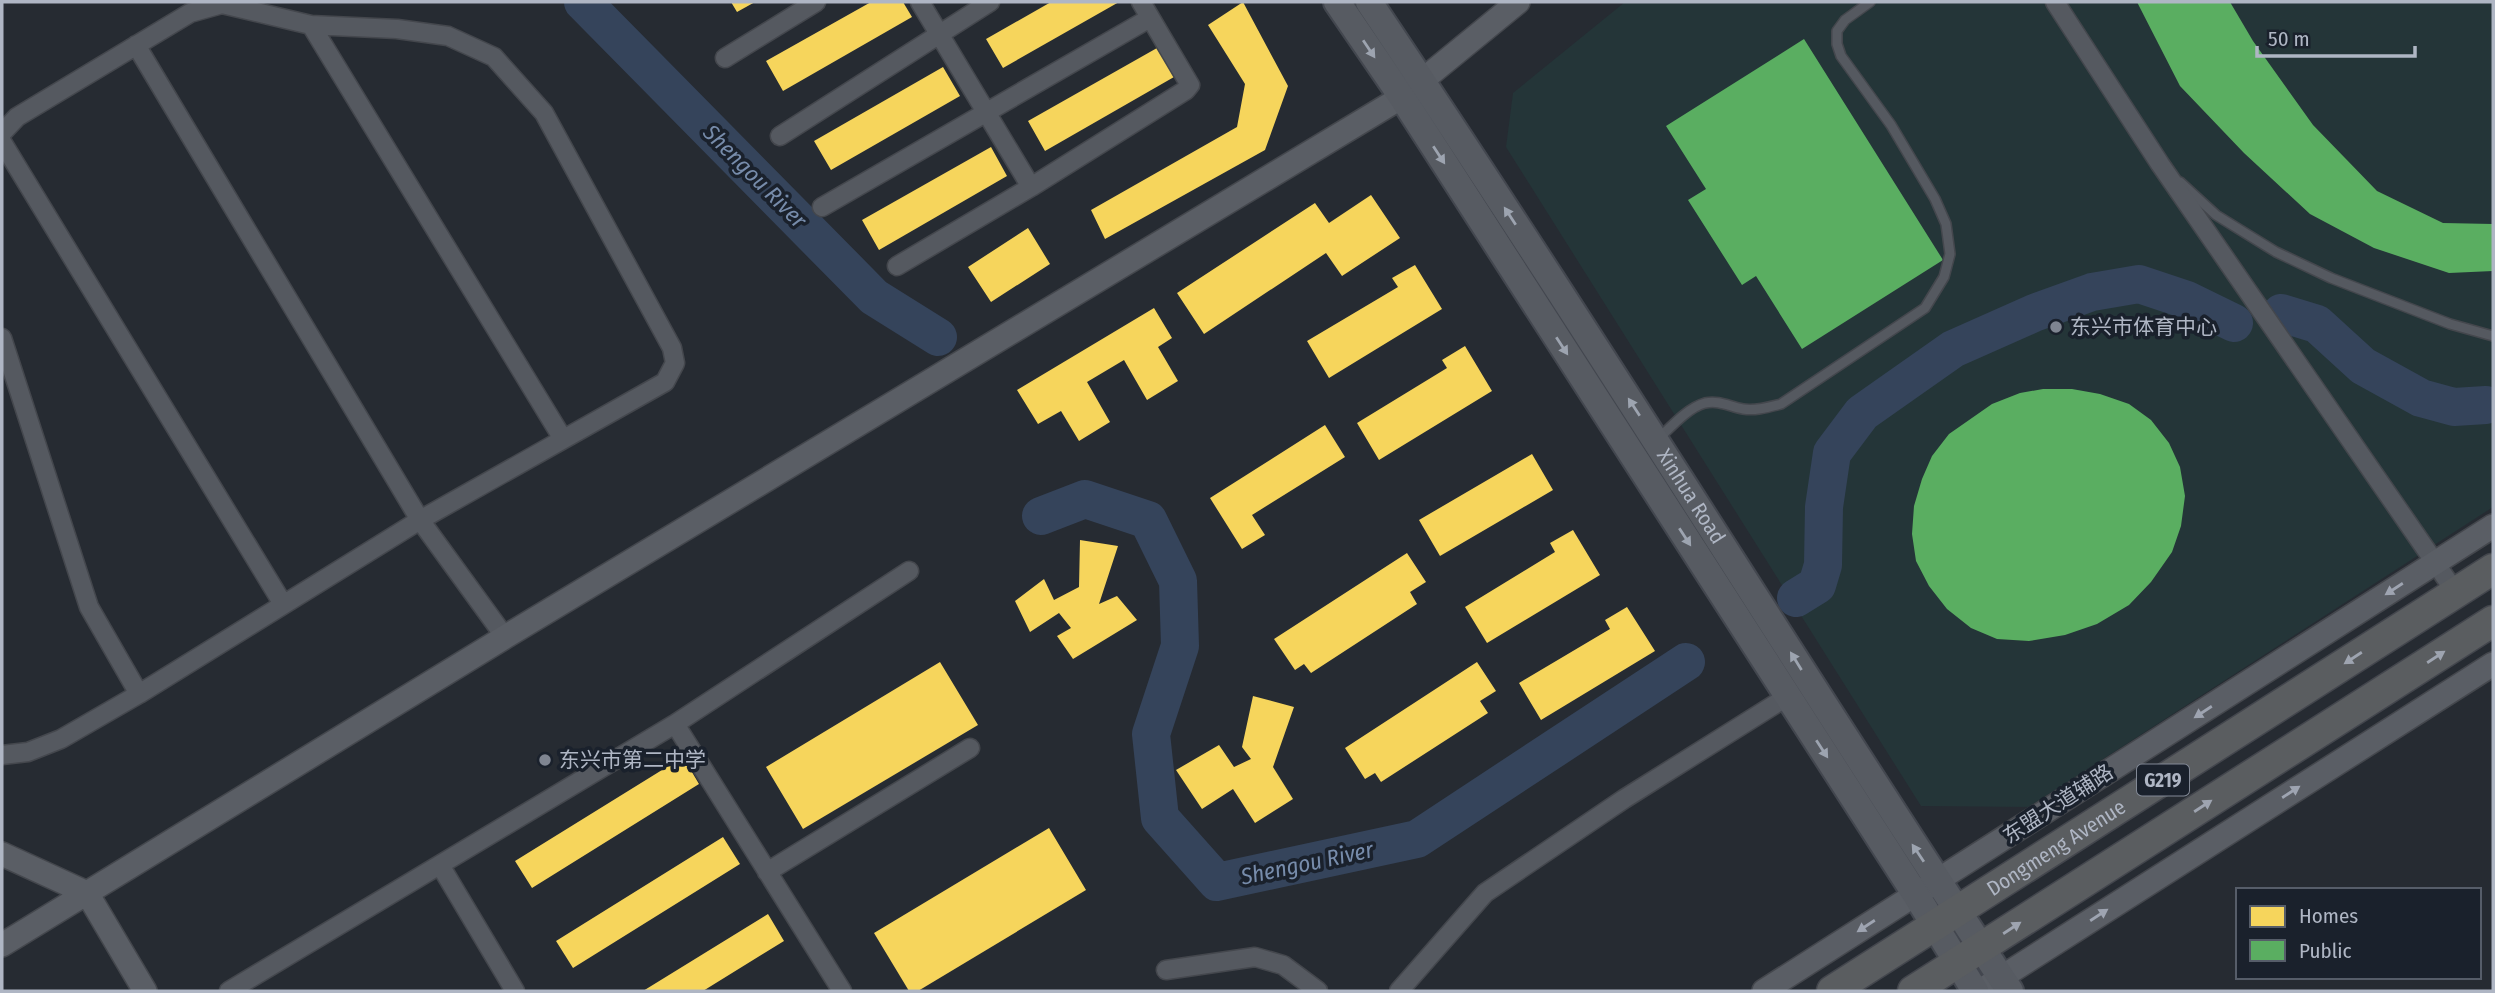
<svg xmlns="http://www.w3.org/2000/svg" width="2495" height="993" viewBox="0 0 2495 993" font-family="'Fira Sans Condensed','Noto Sans SC',sans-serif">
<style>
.green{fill:#243538}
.homes{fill:#f6d55c}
.public{fill:#5aae61}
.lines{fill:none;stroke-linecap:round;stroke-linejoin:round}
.river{stroke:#35445b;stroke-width:38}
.lane-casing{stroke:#44474d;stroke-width:12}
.street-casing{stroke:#44474d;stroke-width:21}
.secondary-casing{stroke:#44474d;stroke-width:26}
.primary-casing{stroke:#43474f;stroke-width:30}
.highway-casing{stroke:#43464d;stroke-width:33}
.lane{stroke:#555960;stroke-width:9}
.street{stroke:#555960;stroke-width:18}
.secondary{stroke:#5a5e65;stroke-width:23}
.primary{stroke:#575b62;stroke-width:26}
.highway{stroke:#5a5d60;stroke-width:30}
.oneway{fill:#9da4b0}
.oneway2{fill:#9ea4b1}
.oneway3{fill:#9ea4b0}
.poi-dot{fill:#7f8591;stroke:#1a212c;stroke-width:2.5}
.labels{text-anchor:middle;stroke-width:7;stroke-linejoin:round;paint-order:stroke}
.shield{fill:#1a212c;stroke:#828996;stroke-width:2}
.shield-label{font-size:19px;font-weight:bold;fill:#afb6c4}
.poi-label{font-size:21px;fill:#afb6c4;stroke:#1a212c;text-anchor:start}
.street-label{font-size:21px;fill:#afb6c4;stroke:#1a212c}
.water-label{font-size:23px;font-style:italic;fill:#778cab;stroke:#1a212c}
</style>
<rect width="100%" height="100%" fill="#262b32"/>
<path class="green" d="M 1625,2 L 2493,2 L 2493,507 L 2029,807 L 1921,806 L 1506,147 L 1513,93 Z"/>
<path class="homes" d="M 731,2 L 755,2 L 737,12 Z
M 871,2 L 903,2 L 912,17 L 783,91 L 766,61 Z
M 1051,2 L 1119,2 L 1003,68 L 986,39 Z
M 1243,2 L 1288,86 L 1265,150 L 1105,239 L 1091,210 L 1237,127 L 1245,84 L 1208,25 Z
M 1157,48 L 1174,77 L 1045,151 L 1028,121 Z
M 943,67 L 960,96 L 831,170 L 814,141 Z
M 991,147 L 1007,176 L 879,250 L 862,220 Z
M 1371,195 L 1400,238 L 1342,276 L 1326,253 L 1204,334 L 1177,293 L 1315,203 L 1329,223 Z
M 1028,228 L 1050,264 L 991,302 L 968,267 Z
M 1415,265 L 1442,309 L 1329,378 L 1307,341 L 1398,287 L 1392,278 Z
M 1154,308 L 1172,338 L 1158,347 L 1178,381 L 1147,400 L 1124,360 L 1087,382 L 1110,422 L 1079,441 L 1061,411 L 1038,424 L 1017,390 Z
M 1465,346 L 1492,391 L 1379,460 L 1357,423 L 1447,368 L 1442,360 Z
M 1325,425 L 1345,457 L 1252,515 L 1265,535 L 1242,549 L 1210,498 Z
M 1532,454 L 1553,490 L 1440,556 L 1419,520 Z
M 1573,530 L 1600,575 L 1487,643 L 1465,607 L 1555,552 L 1550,543 Z
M 1080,540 L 1118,546 L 1099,604 L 1117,596 L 1137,620 L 1073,659 L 1057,636 L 1071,628 L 1059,613 L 1030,632 L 1015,601 L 1044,579 L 1054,600 L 1079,587 Z
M 1407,553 L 1426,582 L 1410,592 L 1417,604 L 1311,673 L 1304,664 L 1295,670 L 1274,639 Z
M 1627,607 L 1655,651 L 1541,720 L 1519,683 L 1610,629 L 1605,620 Z
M 940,662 L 978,725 L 803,829 L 766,767 Z
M 1477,662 L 1496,691 L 1480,701 L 1488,713 L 1381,782 L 1375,773 L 1365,779 L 1345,748 Z
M 1253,696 L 1294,707 L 1273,767 L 1293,799 L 1255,823 L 1233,789 L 1202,809 L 1176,770 L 1219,745 L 1234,767 L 1251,759 L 1242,747 Z
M 683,757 L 699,784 L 532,888 L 515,861 Z
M 1049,828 L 1086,890 L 918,991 L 909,991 L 874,933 Z
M 723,837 L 740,864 L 573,968 L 556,941 Z
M 768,914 L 784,941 L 703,991 L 643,991 Z"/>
<path class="public" d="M 2137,2 L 2230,2 L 2253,41 L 2313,125 L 2377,191 L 2443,223 L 2493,224 L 2493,271 L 2449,273 L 2374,248 L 2310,214 L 2244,153 L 2180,86 Z
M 1804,39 L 1943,260 L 1802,349 L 1756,276 L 1742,285 L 1688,200 L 1706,189 L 1666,126 Z
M 2043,389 L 2072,389 L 2100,394 L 2129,404 L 2151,420 L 2169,443 L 2180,467 L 2185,496 L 2181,526 L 2172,552 L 2151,582 L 2129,605 L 2097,624 L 2065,635 L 2029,641 L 1997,639 L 1971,628 L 1947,609 L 1929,586 L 1916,561 L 1912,534 L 1914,506 L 1922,479 L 1932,456 L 1949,434 L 1992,404 L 2020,393 Z"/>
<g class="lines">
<path class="river" d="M 583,2 L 874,297 L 938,337
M 2281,313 L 2317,324 L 2363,366 L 2421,398 L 2454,407 L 2486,405
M 1041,516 L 1085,499 L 1148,520 L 1178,581 L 1180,646 L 1151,734 L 1160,818 L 1217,882 L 1417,839 L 1686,662
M 1796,598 L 1817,585 L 1823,565 L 1824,507 L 1832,453 L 1862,413 L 1953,349 L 2034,313 L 2092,292 L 2139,284 L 2187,300 L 2234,323"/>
<defs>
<path id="lane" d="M 2180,182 L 2216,215 L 2276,252 L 2331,278 L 2450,324 L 2493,336
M 1657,440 C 1670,428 1687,408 1705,403 C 1720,400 1730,407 1743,409 C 1756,411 1769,407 1781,404 L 1925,308 L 1944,277 L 1950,254 L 1946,224 L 1935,199 L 1891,125 L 1841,56 L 1837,44 L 1837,31 L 1845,20 L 1870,2"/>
<path id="street" d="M 920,2 L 1031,187
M 2055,2 L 2160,164 L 2456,593
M 311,25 L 563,439
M 136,45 L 420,520 L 505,637
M 725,58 L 816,2
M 2,133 L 17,117 L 190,13 L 222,4 L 311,25 L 397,29 L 448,36 L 494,57 L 544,113 L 672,348 L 675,363 L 665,382 L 420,520 L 139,694 L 61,739 L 28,752 L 2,755
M 780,136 L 990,2
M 2,142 L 283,604
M 822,207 L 1150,18
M 897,266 L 1031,187 L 1186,90 L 1190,85 L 1141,2
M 2,338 L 89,607 L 139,694
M 675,724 L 909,571
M 440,865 L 515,991
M 767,872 L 970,748
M 1166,970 L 1255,957 L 1283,965 L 1318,991
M 229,991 L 675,724 L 842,991
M 1399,991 L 1485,893 L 1624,799 L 1788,696"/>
<path id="secondary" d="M 2,854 L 87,893 L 145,991
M 2,945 L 505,637 L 1402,97 L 1518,2
M 1764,991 L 2493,526
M 1980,991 L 2493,664"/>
<g id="primary">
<path d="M 1337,2 L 1402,97 L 1916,895 L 1975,991"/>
<path id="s1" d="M 1369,2 C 1588,328 1794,663 2010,991"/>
</g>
<g id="highway">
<path id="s2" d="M 1832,991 L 2493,569"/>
<path d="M 1913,991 L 2493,621"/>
</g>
</defs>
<use href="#lane" class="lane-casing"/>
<use href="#street" class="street-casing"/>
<use href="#secondary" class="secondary-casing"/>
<use href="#primary" class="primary-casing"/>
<use href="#highway" class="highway-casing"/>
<use href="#lane" class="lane"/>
<use href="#street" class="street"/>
<use href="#secondary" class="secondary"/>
<use href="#primary" class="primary"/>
<use href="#highway" class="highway"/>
</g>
<defs><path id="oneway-solid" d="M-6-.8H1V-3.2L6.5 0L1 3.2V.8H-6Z" transform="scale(1.75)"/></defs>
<g class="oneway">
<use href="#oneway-solid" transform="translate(1369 49) rotate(56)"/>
<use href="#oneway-solid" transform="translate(1439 155) rotate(57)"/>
<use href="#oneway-solid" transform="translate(1510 216) rotate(-123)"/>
<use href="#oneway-solid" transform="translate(1562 346) rotate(57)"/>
<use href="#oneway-solid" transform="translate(1634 407) rotate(-123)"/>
<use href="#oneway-solid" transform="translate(1685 537) rotate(57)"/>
<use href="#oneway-solid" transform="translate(1796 661) rotate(-122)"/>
<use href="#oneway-solid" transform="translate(1822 749) rotate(57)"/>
<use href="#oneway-solid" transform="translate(1918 853) rotate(-124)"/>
</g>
<g class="oneway2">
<use href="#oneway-solid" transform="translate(2394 589) rotate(147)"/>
<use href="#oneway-solid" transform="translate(2203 712) rotate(147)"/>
<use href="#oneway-solid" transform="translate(2291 792) rotate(-33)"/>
<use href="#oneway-solid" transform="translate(2099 915) rotate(-33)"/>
<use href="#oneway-solid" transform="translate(1866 926) rotate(147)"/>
</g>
<g class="oneway3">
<use href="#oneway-solid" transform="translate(2436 657) rotate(-33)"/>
<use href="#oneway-solid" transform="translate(2353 658) rotate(147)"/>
<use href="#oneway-solid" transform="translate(2203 806) rotate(-33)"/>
<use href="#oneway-solid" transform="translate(2012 928) rotate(-33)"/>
</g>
<g class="poi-dot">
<circle cx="2056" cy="327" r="7"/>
<circle cx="545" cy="760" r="7"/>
</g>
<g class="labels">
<rect class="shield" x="2137" y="764.5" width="52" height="31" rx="5"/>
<g class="shield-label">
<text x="2163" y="787">G219</text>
</g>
<g class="poi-label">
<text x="2070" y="334">东兴市体育中心</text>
<text x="559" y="767">东兴市第二中学</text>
</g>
<g class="street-label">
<text dy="7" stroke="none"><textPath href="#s1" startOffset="590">Xinhua Road</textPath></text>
<text transform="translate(2058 804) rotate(-33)" y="7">东盟大道辅路</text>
<text dy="7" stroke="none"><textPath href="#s2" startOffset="266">Dongmeng Avenue</textPath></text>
</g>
<g class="water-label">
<text transform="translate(755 176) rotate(45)" y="8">Shengou River</text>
<text transform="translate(1307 863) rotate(-12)" y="8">Shengou River</text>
</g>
</g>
<rect width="2495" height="993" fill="none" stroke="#afb6c4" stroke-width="7"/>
<rect x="2236" y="888" width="245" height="91" fill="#1a212c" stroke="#565d69" stroke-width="2"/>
<rect x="2250" y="906" width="35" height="21" fill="#f6d55c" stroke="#565d69" stroke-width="2"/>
<text x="2299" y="923" font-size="21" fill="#afb6c4">Homes</text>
<rect x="2250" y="940" width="35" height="21" fill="#5aae61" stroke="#565d69" stroke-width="2"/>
<text x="2299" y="958" font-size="21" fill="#afb6c4">Public</text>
<path d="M2257 46v10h158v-10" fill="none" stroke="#afb6c4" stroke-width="3.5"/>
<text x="2268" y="46" font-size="21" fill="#afb6c4" stroke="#1a212c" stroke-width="5" paint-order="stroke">50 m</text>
</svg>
